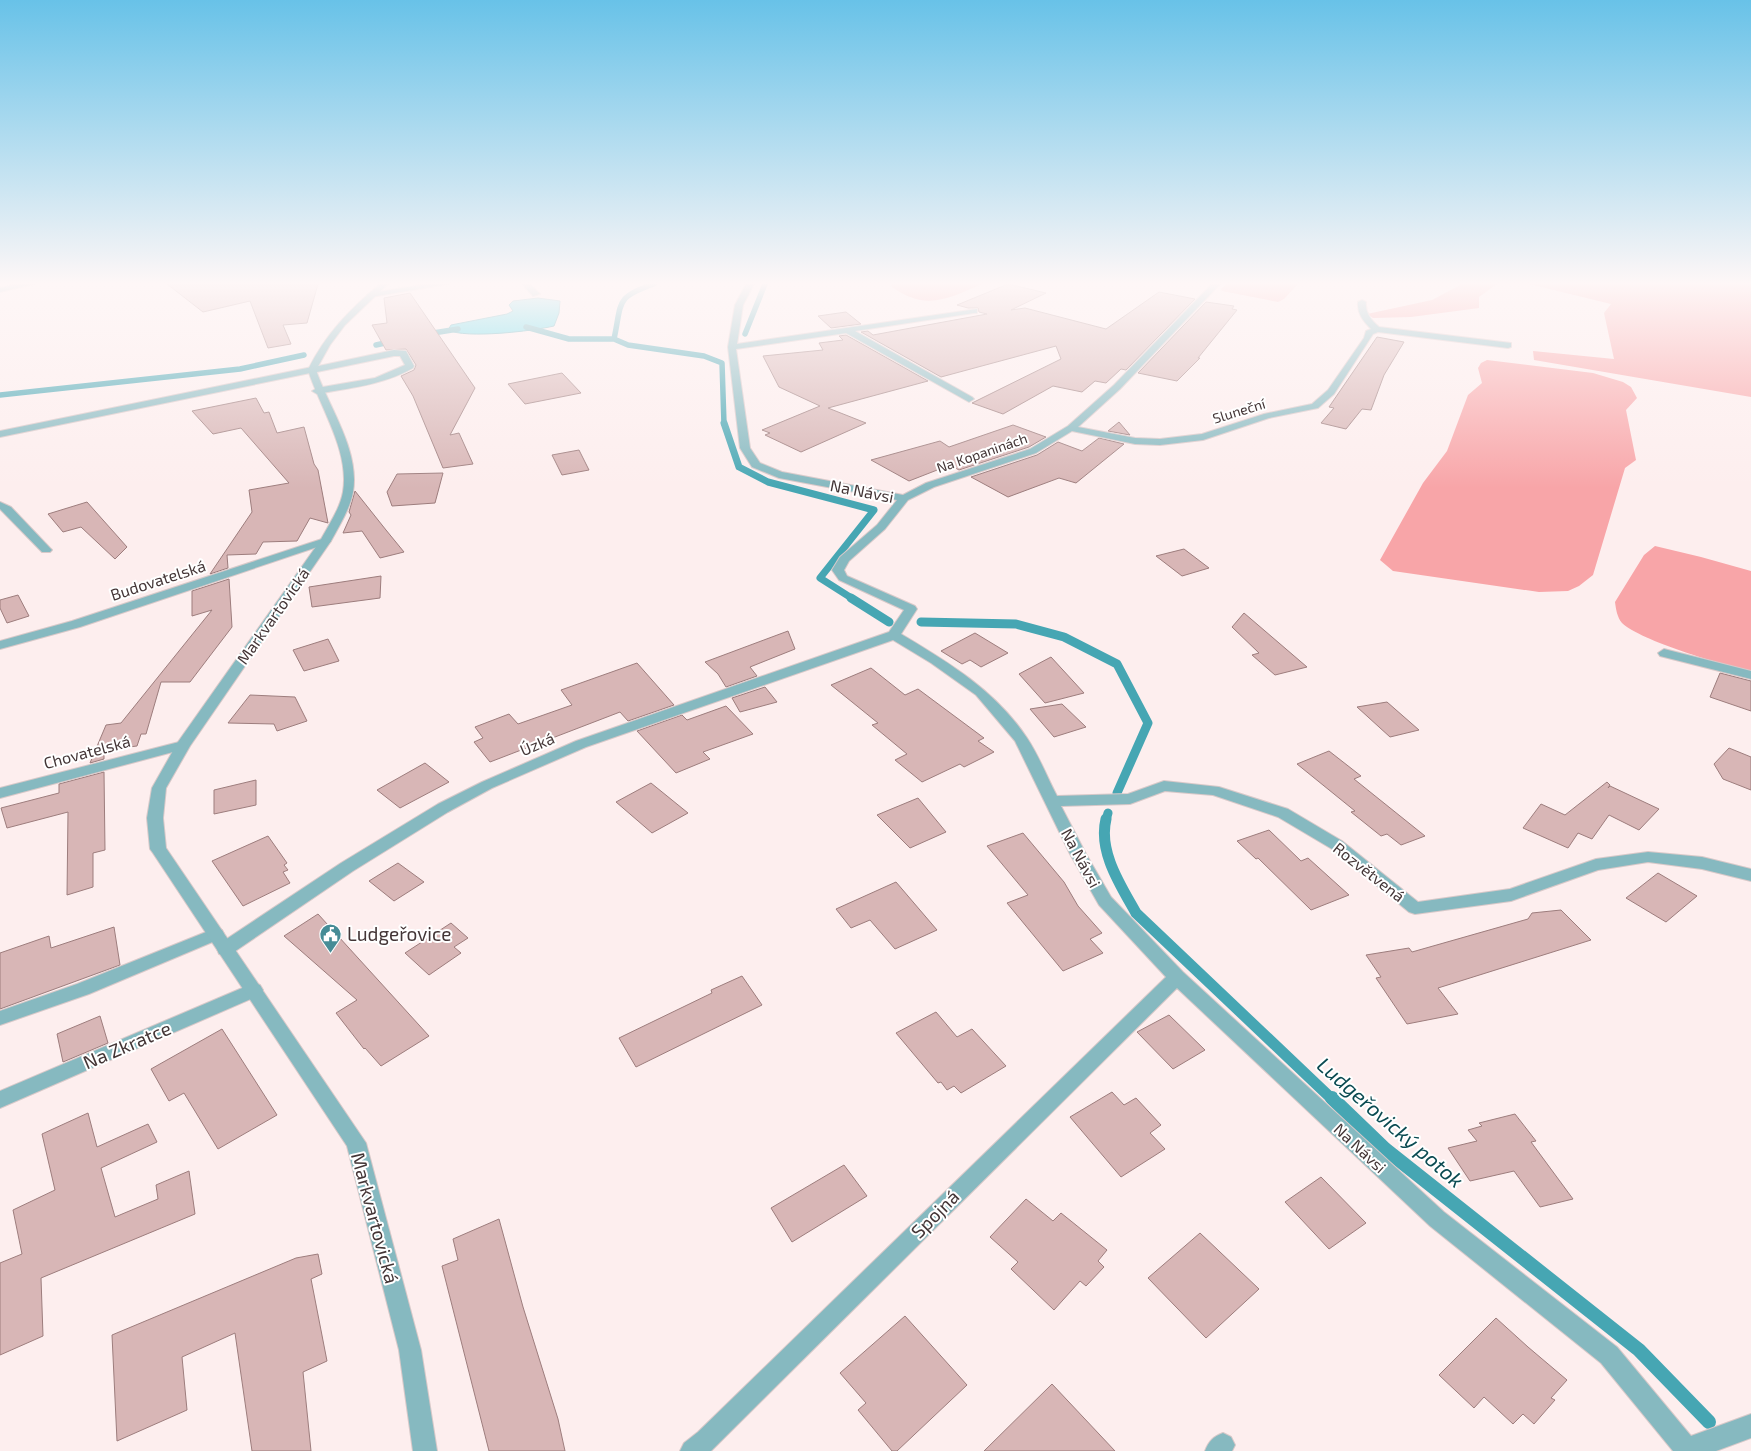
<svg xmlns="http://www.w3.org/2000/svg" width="1751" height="1451" viewBox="0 0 1751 1451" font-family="'Exo 2',sans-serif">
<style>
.green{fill:#f8a5a8}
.water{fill:#48d7e9;stroke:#46a6b3}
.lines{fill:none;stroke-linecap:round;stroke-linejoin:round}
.stream-far4{stroke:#46a6b3;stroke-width:5.5}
.stream-far3{stroke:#46a6b3;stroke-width:7}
.stream-far2{stroke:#46a6b3;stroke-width:9}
.stream-far1{stroke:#46a6b3;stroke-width:11}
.stream{stroke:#46a6b3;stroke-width:14}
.building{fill:#d8b6b6;stroke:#9d7d7d}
.service-casing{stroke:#d8c9c9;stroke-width:2}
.minor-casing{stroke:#d8c9c9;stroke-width:2}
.tertiary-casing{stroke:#d8c9c9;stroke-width:2}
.service{fill:#86b9c0;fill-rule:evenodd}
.minor{fill:#86b9c0;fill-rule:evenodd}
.tertiary{fill:#86b9c0;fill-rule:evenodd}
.labels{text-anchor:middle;stroke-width:4;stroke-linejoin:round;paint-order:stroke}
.far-street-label{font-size:14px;fill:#433536;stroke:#fff}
.street-label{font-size:16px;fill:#433536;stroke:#fff}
.near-poi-label{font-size:19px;fill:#433536;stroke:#fff;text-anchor:start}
.near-street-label{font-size:19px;fill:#433536;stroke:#fff}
.near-water-label{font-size:21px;font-style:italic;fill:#0b4b52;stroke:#fff}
</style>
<rect width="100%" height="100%" fill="#fdeeee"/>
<path class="green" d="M 891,284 L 982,284 C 947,299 926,311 892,287 Z
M 1226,284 L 1298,284 L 1284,299 L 1278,302 L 1222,291 L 1221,289 Z
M 1462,284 L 1497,284 L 1479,297 L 1479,308 L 1411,317 L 1373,318 L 1367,314 L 1432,300 Z
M 1529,284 L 1751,284 L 1751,397 L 1534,360 L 1533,351 L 1614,359 L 1604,313 L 1611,304 Z
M 1487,360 L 1593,373 L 1623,382 L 1631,387 L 1637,398 L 1626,410 L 1636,460 L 1625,468 L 1593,575 L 1579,586 L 1568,591 L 1539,592 L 1393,571 L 1380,560 L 1423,483 L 1447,451 L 1468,395 L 1482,383 L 1478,368 L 1481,363 Z
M 1655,546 L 1701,557 L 1751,571 L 1751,671 C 1723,665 1641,641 1622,623 C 1617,617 1616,609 1615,602 L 1644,555 Z"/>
<path class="water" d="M 538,298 L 560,301 L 559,313 L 554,326 C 533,331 466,339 448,330 L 451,325 L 507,314 L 513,311 L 509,305 L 513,301 Z"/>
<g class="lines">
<path class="stream-far4" d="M 526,327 L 569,339 L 614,339 L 628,345 L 704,356 L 722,363 L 724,424
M 427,334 L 458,329
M 745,334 L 765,284
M 614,339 C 622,302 615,297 654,284
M 376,345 L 394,341
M 0,395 L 240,369 L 304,355"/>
<path class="stream-far3" d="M 724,423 L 739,467 L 768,482 L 874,510 L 820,578 L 853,599"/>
<path class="stream-far2" d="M 851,598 L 889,622
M 921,622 L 1016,624 L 1064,637 L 1117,664 L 1148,723 L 1117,793
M 1106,820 L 1108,813"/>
<path class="stream-far1" d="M 1106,819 C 1098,852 1121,886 1136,913 L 1333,1100"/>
<path class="stream" d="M 1332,1098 L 1385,1149 L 1639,1350 L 1709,1422"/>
</g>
<path class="building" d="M 167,284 L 318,284 L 307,323 L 283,325 L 291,344 L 268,348 L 250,301 L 203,312 Z
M 1008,284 L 1046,293 L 1011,310 L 1025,308 L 1106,329 L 1159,292 L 1195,299 L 1126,370 L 1121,369 L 1106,383 L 1095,381 L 1082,392 L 1053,386 L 1003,414 L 972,403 L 1061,359 L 1056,346 L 941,377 L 861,332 L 868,331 L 873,335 L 987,314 L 979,312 L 978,308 L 968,308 L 957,305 Z
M 410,293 L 475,388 L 450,435 L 459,433 L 473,464 L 443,468 L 413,396 L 401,376 L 414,370 L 416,365 L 406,349 L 386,350 L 372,325 L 387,323 L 384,298 Z
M 1206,302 L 1234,306 L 1232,309 L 1237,310 L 1198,358 L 1200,358 L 1177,381 L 1138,373 Z
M 846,312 L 861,324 L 831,328 L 818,316 Z
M 846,335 L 928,381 L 828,408 L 866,423 L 801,452 L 765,435 L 770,433 L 762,430 L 820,406 L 779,387 L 763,356 L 823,350 L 819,343 L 843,340 L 839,336 Z
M 1377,337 L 1404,342 L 1384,375 L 1371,410 L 1362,409 L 1346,429 L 1321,423 L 1334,408 L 1329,407 Z
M 562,373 L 581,393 L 525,404 L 508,384 Z
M 256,398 L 264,413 L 269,412 L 277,433 L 304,427 L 314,464 L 318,470 L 328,523 L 310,518 L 297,541 L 263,542 L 256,554 L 227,555 L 228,568 L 210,574 L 252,512 L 249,490 L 289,483 L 241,428 L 213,434 L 192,411 Z
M 1119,422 L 1130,435 L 1108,431 Z
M 1013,425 L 1046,437 L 1029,447 L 959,470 L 950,465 L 909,481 L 871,460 L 940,441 L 949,447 Z
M 1099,438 L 1124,444 L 1076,483 L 1059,478 L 1008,497 L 971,477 L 1037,455 L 1058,442 L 1082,451 Z
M 579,450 L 589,470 L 562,475 L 552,455 Z
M 443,473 L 435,503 L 392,506 L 387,492 L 397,474 Z
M 355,491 L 386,530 L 404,552 L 380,558 L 362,531 L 343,533 L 351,515 L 349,512 Z
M 87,502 L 127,547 L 115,559 L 81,527 L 63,532 L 48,514 Z
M 1184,549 L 1209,568 L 1182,576 L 1156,556 Z
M 381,576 L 380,598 L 312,607 L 309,587 Z
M 229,579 L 232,627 L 190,682 L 161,682 L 146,734 L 141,734 L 137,746 L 104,750 L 104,759 L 90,763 L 106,725 L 121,723 L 212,610 L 192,616 L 192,591 Z
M 18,595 L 29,616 L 7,623 L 0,608 L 0,600 Z
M 1244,613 L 1307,667 L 1275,675 L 1252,655 L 1259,653 L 1232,627 Z
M 788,631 L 795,649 L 750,667 L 757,676 L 726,687 L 718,674 L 705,662 Z
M 975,633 L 1008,653 L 981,667 L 970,660 L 962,664 L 941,651 Z
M 328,639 L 339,661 L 304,671 L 293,650 Z
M 1051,657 L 1084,693 L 1045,703 L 1019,674 Z
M 637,663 L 674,705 L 628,721 L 620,712 L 490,762 L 474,742 L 483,738 L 475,727 L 509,714 L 518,724 L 572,705 L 561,690 Z
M 871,668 L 905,695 L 918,689 L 984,738 L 978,741 L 994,752 L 964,767 L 960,764 L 922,782 L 895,760 L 907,754 L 872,725 L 878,723 L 831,685 Z
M 1720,673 L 1751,681 L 1751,711 L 1710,697 Z
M 765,687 L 777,702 L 740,712 L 732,698 Z
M 250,695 L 295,697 L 307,721 L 277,731 L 274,724 L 228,723 Z
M 1387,702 L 1419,730 L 1390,737 L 1357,707 Z
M 1062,704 L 1086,727 L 1054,737 L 1030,709 Z
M 726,706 L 753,734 L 703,752 L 710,759 L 676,773 L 637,731 L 682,715 L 687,720 Z
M 1729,748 L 1751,757 L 1751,790 L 1723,779 L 1714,764 Z
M 1329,751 L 1361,776 L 1354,779 L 1425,836 L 1401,845 L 1387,834 L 1381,836 L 1351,812 L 1355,811 L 1297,764 Z
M 425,763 L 449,782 L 400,808 L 377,790 Z
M 104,772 L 105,850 L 93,853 L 93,887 L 67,895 L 68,812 L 7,828 L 1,808 L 59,793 L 59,784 Z
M 256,780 L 256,805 L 214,814 L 214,790 Z
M 1607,782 L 1610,785 L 1608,788 L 1610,786 L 1659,809 L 1639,830 L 1609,815 L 1592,839 L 1578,833 L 1568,848 L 1523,828 L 1541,804 L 1565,815 Z
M 651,783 L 688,813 L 652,833 L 616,802 Z
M 918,798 L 946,832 L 910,848 L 877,815 Z
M 1269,830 L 1301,861 L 1308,858 L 1349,895 L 1311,910 L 1258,858 L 1256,859 L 1237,841 Z
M 1023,833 L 1064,882 L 1078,906 L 1102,933 L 1090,939 L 1103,953 L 1063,971 L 1007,903 L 1028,895 L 987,846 Z
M 268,836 L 287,863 L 284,865 L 288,870 L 283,872 L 290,883 L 243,906 L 212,861 Z
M 398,863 L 424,882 L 394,901 L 369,881 Z
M 1658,873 L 1697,896 L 1666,922 L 1626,898 Z
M 896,882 L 937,930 L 895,949 L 870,920 L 851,928 L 836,909 Z
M 1561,910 L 1591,940 L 1438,988 L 1458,1014 L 1407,1024 L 1376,978 L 1381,977 L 1366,955 L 1409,948 L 1412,952 L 1528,919 L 1532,913 Z
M 318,914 L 429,1036 L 381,1066 L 365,1048 L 364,1049 L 336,1013 L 357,1000 L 284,936 Z
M 451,923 L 468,938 L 454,947 L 461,953 L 429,975 L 405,953 Z
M 114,927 L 120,965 L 0,1009 L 0,953 L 49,936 L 51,948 Z
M 742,976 L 762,1005 L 636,1067 L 619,1038 L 712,993 L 711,990 Z
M 936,1012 L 957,1037 L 972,1029 L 1006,1066 L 961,1093 L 954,1086 L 947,1090 L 941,1082 L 938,1083 L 896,1033 Z
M 1169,1015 L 1205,1050 L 1173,1069 L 1137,1032 Z
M 100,1016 L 108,1043 L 63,1062 L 57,1034 Z
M 222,1029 L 277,1115 L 218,1149 L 184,1093 L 169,1101 L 151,1069 Z
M 1112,1092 L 1124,1105 L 1136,1098 L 1161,1125 L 1150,1133 L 1165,1149 L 1121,1177 L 1070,1117 Z
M 88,1113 L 97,1147 L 148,1124 L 157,1142 L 101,1168 L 115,1217 L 158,1199 L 156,1185 L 189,1171 L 195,1214 L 41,1278 L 43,1336 L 0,1355 L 0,1263 L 22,1254 L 13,1210 L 55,1190 L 42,1134 Z
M 1515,1114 L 1536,1141 L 1531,1142 L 1573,1199 L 1540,1207 L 1514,1171 L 1470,1181 L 1448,1148 L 1477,1141 L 1468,1130 L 1482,1126 L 1479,1123 Z
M 844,1165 L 867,1196 L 792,1242 L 771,1208 Z
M 1321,1177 L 1366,1223 L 1329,1249 L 1285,1202 Z
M 1026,1199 L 1053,1221 L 1061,1213 L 1107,1250 L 1098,1261 L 1104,1267 L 1086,1286 L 1080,1281 L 1054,1310 L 1011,1269 L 1018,1262 L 990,1237 Z
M 499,1219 L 523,1307 L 558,1419 L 565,1451 L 489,1451 L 442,1266 L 458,1260 L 453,1239 Z
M 1200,1233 L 1259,1289 L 1206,1338 L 1148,1278 Z
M 318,1254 L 322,1274 L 311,1279 L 327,1361 L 303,1372 L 311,1451 L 252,1451 L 235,1333 L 182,1357 L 187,1410 L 117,1441 L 112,1335 L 296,1258 Z
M 905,1316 L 967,1385 L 897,1451 L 892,1451 L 858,1410 L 866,1403 L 840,1373 Z
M 1496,1318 L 1528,1347 L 1567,1380 L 1551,1398 L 1555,1400 L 1534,1424 L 1523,1414 L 1513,1424 L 1484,1397 L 1474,1408 L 1439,1375 Z
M 1052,1384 L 1115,1451 L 984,1451 Z"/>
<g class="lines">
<defs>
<path id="service" d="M 394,350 L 406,351 L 414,366 L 413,368 C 383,385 350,388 317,394 L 312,391 L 317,388 L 375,378 L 405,365 L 400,356 L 394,356 L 312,373 L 309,372 L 309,368 Z
M 183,741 L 188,742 L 190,745 L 188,748 L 0,798 L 0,788 Z
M 216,928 L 222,930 L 224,934 L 222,938 L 89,994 L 0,1025 L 0,1011 L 77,984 Z"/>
<path id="minor" d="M 17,284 L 34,284 L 0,292 L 0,288 Z
M 427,284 L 448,284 L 371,297 L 367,295 L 371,293 Z
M 522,284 L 530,284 L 540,294 L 533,296 Z
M 746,284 L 754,284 L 743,305 L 737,344 L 977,309 L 977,313 L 974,313 L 855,331 L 972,397 L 974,399 L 969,402 L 846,333 L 736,349 L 750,448 L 760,463 L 782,472 L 903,495 L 926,483 L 1030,449 L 1068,426 L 1114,385 L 1212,284 L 1220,284 L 1120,389 L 1078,427 L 1135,438 L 1160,439 L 1202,434 L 1264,414 L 1312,404 L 1328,390 L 1364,338 L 1366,331 L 1371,329 C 1363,321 1357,313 1358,302 L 1362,300 L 1366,302 C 1365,313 1371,320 1379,327 L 1511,343 L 1511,347 L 1508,348 L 1378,332 L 1373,334 L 1334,394 L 1318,408 L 1269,418 L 1203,440 L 1160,445 L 1135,444 L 1072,431 L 1036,453 L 934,487 L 908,500 L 885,529 L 849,561 L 844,570 L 847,576 L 915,606 L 917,609 L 901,634 C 948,662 996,691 1027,738 C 1039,756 1047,777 1057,796 L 1128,794 L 1164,781 L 1219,787 L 1288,809 L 1342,841 L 1418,902 L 1510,889 L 1596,859 L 1648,852 L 1702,857 L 1751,869 L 1751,881 L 1702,869 L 1648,862 L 1598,870 L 1511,901 L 1415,914 L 1409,912 L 1332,849 L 1278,817 L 1213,795 L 1165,791 L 1130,804 L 1061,806 L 1086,854 L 1111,897 L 1183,972 L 1444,1212 L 1617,1347 L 1691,1436 L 1751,1414 L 1751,1438 L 1716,1451 L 1673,1451 L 1601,1363 L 1430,1226 L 1177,988 L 714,1448 L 711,1451 L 680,1451 L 684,1443 L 698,1432 L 1166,977 L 1099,905 L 1070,854 L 1015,741 L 976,695 L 931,663 L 893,640 L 586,747 L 492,788 L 448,812 L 353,871 L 231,954 L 225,955 L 219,954 L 217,949 L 219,944 L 341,863 L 438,804 L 482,782 L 576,741 L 889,632 L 904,610 L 839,580 L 832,570 L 840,557 L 877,525 L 897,500 L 779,478 L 752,467 L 740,448 L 728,347 L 735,305 Z
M 312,367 L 315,368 L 315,372 L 0,437 L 0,431 Z
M 0,502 L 11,507 L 50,548 L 52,550 L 50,552 L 42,552 L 0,509 Z
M 325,538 L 329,539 L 331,541 L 329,543 L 80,627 L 0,649 L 0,641 L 72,621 Z
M 1664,649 L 1751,671 L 1751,679 L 1660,656 L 1658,653 Z
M 254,983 L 260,985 L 263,990 L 260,995 L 0,1108 L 0,1091 Z
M 1223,1433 L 1231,1437 L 1235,1445 L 1232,1451 L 1205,1451 C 1209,1441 1213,1437 1223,1433 Z"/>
<path id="tertiary" d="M 380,284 L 388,284 L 345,325 L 330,345 L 316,370 C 329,408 360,450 353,492 C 350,509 339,526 331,541 L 190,746 L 166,788 L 163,818 L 166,848 L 366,1143 L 421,1350 L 437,1451 L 413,1451 L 399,1350 L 347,1146 L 153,853 L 150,849 L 147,818 L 152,788 L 178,742 L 320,541 C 328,526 340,509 343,492 C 350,451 320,408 308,370 C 325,335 350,309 380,284 Z"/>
</defs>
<use href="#service" class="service-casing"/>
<use href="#minor" class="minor-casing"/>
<use href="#tertiary" class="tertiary-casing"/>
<use href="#service" class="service"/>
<use href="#minor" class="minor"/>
<use href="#tertiary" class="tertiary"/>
</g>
<linearGradient id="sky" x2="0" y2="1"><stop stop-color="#68c2e8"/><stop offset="0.58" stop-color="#fef7f7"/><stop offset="1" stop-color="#fef7f7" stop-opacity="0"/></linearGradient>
<rect width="1751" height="488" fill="url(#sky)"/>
<defs>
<symbol id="civic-pin" viewBox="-11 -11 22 30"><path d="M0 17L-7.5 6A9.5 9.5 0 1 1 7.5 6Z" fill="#468c96" stroke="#fff"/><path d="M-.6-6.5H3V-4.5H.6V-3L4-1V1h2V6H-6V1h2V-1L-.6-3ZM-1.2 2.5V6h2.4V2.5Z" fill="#fff"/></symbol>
</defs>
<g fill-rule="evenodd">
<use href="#civic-pin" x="318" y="922" width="25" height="34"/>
</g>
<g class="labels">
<g class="far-street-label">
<text transform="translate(1239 411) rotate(-17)" y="5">Sluneční</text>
<text transform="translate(982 453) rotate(-19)" y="5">Na Kopaninách</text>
</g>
<g class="street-label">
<text transform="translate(862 491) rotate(11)" y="6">Na Návsi</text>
<text transform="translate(158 580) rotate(-18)" y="6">Budovatelská</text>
<text transform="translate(273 616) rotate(-55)" y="6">Markvartovická</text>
<text transform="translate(537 744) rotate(-23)" y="6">Úzká</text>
<text transform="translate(87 752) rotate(-15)" y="6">Chovatelská</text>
<text transform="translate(1081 858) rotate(62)" y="6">Na Návsi</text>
<text transform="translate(1369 872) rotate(38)" y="6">Rozvětvená</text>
<text transform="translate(1360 1148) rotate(43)" y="6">Na Návsi</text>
</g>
<g class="near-poi-label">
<text x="347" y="941">Ludgeřovice</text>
</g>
<g class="near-street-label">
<text transform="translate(127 1045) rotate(-23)" y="7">Na Zkratce</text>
<text transform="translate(935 1214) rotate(-45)" y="7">Spojná</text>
<text transform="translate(375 1218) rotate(75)" y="7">Markvartovická</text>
</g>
<g class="near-water-label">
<text transform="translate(1390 1123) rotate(41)" y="7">Ludgeřovický potok</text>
</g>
</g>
</svg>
